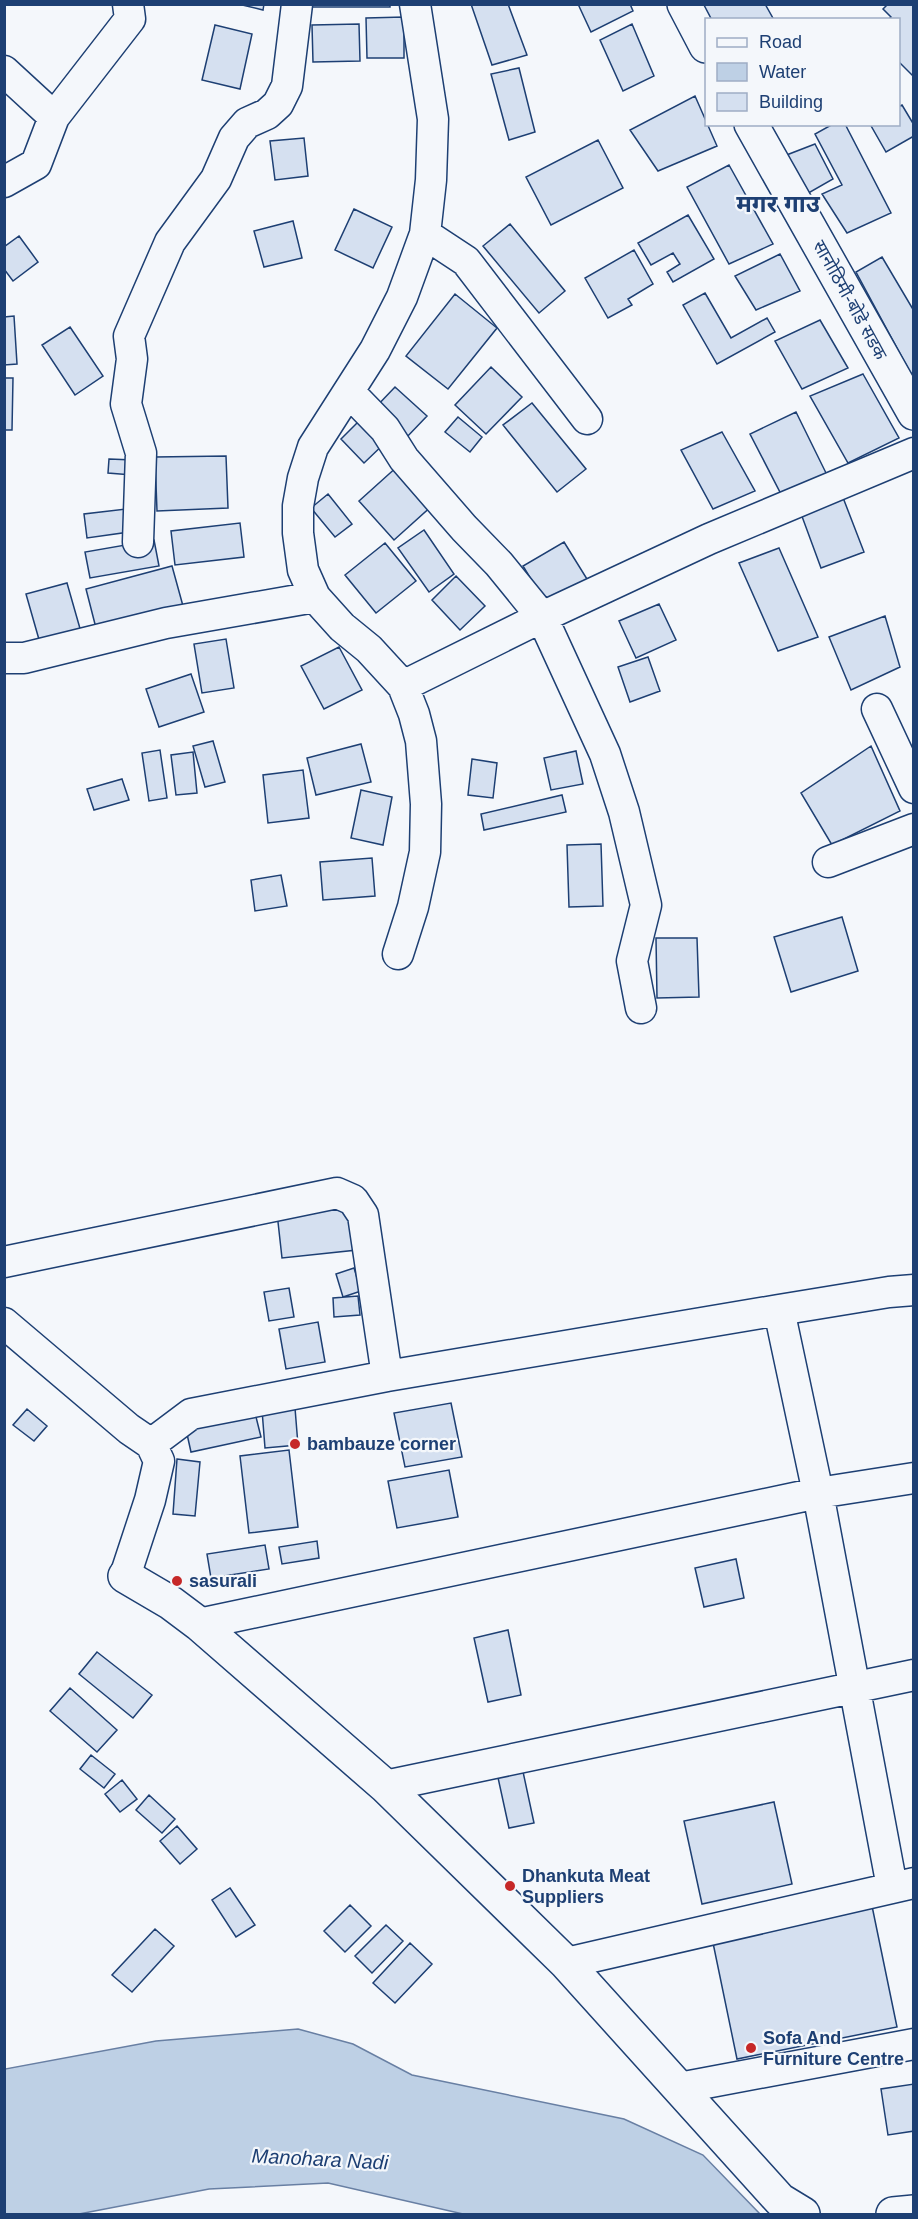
<svg xmlns="http://www.w3.org/2000/svg" width="918" height="2219" viewBox="0 0 918 2219" font-family="Helvetica,'Noto Sans Devanagari',sans-serif">
<style>
.water{fill:#bed0e5;stroke:#687fa3;stroke-width:1.5}
.building{fill:#d5e0f0;stroke:#1d3f73;stroke-width:1.5}
.lines{fill:none;stroke-linecap:round;stroke-linejoin:round}
.minor-casing{stroke:#1d3f73;stroke-width:33}
.tertiary-casing{stroke:#1d3f73;stroke-width:36}
.primary-casing{stroke:#1d3f73;stroke-width:36}
.minor{stroke:#f4f7fb;stroke-width:30}
.tertiary{stroke:#f4f7fb;stroke-width:33}
.primary{stroke:#f4f7fb;stroke-width:33}
.poi-dot{fill:#c62828;stroke:#f4f7fb;stroke-width:2}
.labels{text-anchor:middle;stroke-width:4.5;stroke-linejoin:round;paint-order:stroke}
.street-label{font-size:18px;fill:#1d3f73;stroke:#f4f7fb}
.poi-label{font-size:18px;font-weight:bold;fill:#1d3f73;stroke:#f4f7fb;text-anchor:start}
.water-label{font-size:20px;font-style:italic;fill:#1d3f73;stroke:#f4f7fb}
.district-label{font-size:24px;font-weight:bold;fill:#1d3f73;stroke:#f4f7fb}
</style>
<rect width="100%" height="100%" fill="#f4f7fb"/>
<path class="water" d="M 298,2029 L 353,2044 L 412,2075 L 624,2119 L 703,2155 L 760,2214 L 463,2214 L 328,2183 L 209,2189 L 79,2214 L 5,2214 L 5,2069 L 156,2041 Z"/>
<path class="building" d="M 238,4 L 264,4 L 263,10 Z
M 309,4 L 390,4 L 390,7 L 309,7 Z
M 471,4 L 508,4 L 527,55 L 492,65 Z
M 578,4 L 630,4 L 633,11 L 591,32 Z
M 689,4 L 765,4 L 774,20 L 706,20 Z
M 888,4 L 914,4 L 914,77 L 898,61 L 898,20 L 888,20 L 891,17 L 883,9 Z
M 404,17 L 404,58 L 367,58 L 366,18 Z
M 359,24 L 360,61 L 313,62 L 312,25 Z
M 632,24 L 654,76 L 623,91 L 600,40 Z
M 215,25 L 252,34 L 240,89 L 202,80 Z
M 519,68 L 535,132 L 509,140 L 491,74 Z
M 695,96 L 717,146 L 658,171 L 630,130 Z
M 902,105 L 914,125 L 914,136 L 886,152 L 870,124 L 898,124 L 898,107 Z
M 833,124 L 845,124 L 891,213 L 847,233 L 822,194 L 842,185 L 815,134 Z
M 304,138 L 308,176 L 275,180 L 270,141 Z
M 598,140 L 623,188 L 551,225 L 526,177 Z
M 815,144 L 833,179 L 805,195 L 784,156 Z
M 729,165 L 773,244 L 729,264 L 687,187 Z
M 354,209 L 392,227 L 373,268 L 335,250 Z
M 688,215 L 714,259 L 673,282 L 667,272 L 680,264 L 673,253 L 651,265 L 638,243 Z
M 293,221 L 302,258 L 264,267 L 254,231 Z
M 510,224 L 565,291 L 539,313 L 483,246 Z
M 19,236 L 38,262 L 13,281 L 4,269 L 4,247 Z
M 634,250 L 653,284 L 628,299 L 632,305 L 608,318 L 585,278 Z
M 780,254 L 800,291 L 756,310 L 735,276 Z
M 882,257 L 914,311 L 914,372 L 911,374 L 856,272 Z
M 705,293 L 731,338 L 767,318 L 775,332 L 717,364 L 683,305 Z
M 455,294 L 497,328 L 448,389 L 406,356 Z
M 14,316 L 17,364 L 4,365 L 4,317 Z
M 820,320 L 848,368 L 802,389 L 775,341 Z
M 70,327 L 103,376 L 75,395 L 42,345 Z
M 491,367 L 522,397 L 486,434 L 455,405 Z
M 863,374 L 899,438 L 848,463 L 810,396 Z
M 4,378 L 13,378 L 12,430 L 4,430 Z
M 395,387 L 427,416 L 405,439 L 374,409 Z
M 532,403 L 586,469 L 557,492 L 503,425 Z
M 796,412 L 828,477 L 782,496 L 750,434 Z
M 365,415 L 388,440 L 364,463 L 341,439 Z
M 458,417 L 482,437 L 470,452 L 445,432 Z
M 722,432 L 755,491 L 713,509 L 681,450 Z
M 226,456 L 228,508 L 157,511 L 155,457 Z
M 109,459 L 133,460 L 132,475 L 108,473 Z
M 399,465 L 434,504 L 394,540 L 359,501 Z
M 328,494 L 352,524 L 335,537 L 311,508 Z
M 842,495 L 864,552 L 821,568 L 800,511 Z
M 126,509 L 129,532 L 87,538 L 84,514 Z
M 240,523 L 244,557 L 175,565 L 171,531 Z
M 424,530 L 454,574 L 429,592 L 398,548 Z
M 154,540 L 159,566 L 90,578 L 85,552 Z
M 564,542 L 587,579 L 546,604 L 523,566 Z
M 385,543 L 416,581 L 376,613 L 345,575 Z
M 779,548 L 818,637 L 778,651 L 739,563 Z
M 172,566 L 183,606 L 96,628 L 86,589 Z
M 456,576 L 485,606 L 460,630 L 432,600 Z
M 67,583 L 81,632 L 40,643 L 26,594 Z
M 659,604 L 676,640 L 636,658 L 619,621 Z
M 885,616 L 900,667 L 851,690 L 829,637 Z
M 226,639 L 234,688 L 202,693 L 194,644 Z
M 339,647 L 362,690 L 324,709 L 301,666 Z
M 648,657 L 660,691 L 630,702 L 618,667 Z
M 191,674 L 204,712 L 159,727 L 146,689 Z
M 213,741 L 225,782 L 205,787 L 193,746 Z
M 361,744 L 371,782 L 316,795 L 307,758 Z
M 871,746 L 900,811 L 832,845 L 801,793 Z
M 160,750 L 167,798 L 149,801 L 142,753 Z
M 576,751 L 583,784 L 551,790 L 544,758 Z
M 193,752 L 197,793 L 176,795 L 171,755 Z
M 472,759 L 497,763 L 493,798 L 468,795 Z
M 303,770 L 309,818 L 268,823 L 263,775 Z
M 122,779 L 129,800 L 94,810 L 87,789 Z
M 361,790 L 392,797 L 383,845 L 351,838 Z
M 562,795 L 566,812 L 484,830 L 481,814 Z
M 601,844 L 603,906 L 569,907 L 567,845 Z
M 372,858 L 375,896 L 323,900 L 320,862 Z
M 281,875 L 287,906 L 255,911 L 251,880 Z
M 842,917 L 858,971 L 791,992 L 774,937 Z
M 656,938 L 697,938 L 699,997 L 657,998 Z
M 352,1205 L 357,1250 L 282,1258 L 277,1213 Z
M 354,1268 L 361,1291 L 343,1297 L 336,1274 Z
M 289,1288 L 294,1317 L 269,1321 L 264,1292 Z
M 358,1296 L 360,1315 L 334,1317 L 333,1298 Z
M 318,1322 L 325,1362 L 286,1369 L 279,1329 Z
M 451,1403 L 462,1457 L 405,1467 L 394,1413 Z
M 295,1408 L 298,1445 L 265,1448 L 262,1410 Z
M 27,1409 L 47,1426 L 34,1441 L 13,1425 Z
M 254,1409 L 261,1437 L 191,1452 L 185,1425 Z
M 289,1450 L 298,1527 L 249,1533 L 240,1456 Z
M 177,1459 L 200,1462 L 195,1516 L 173,1514 Z
M 449,1470 L 458,1517 L 397,1528 L 388,1481 Z
M 317,1541 L 319,1558 L 282,1564 L 279,1547 Z
M 265,1545 L 269,1569 L 211,1578 L 207,1554 Z
M 736,1559 L 744,1598 L 704,1607 L 695,1568 Z
M 508,1630 L 521,1695 L 488,1702 L 474,1638 Z
M 97,1652 L 152,1695 L 133,1718 L 79,1674 Z
M 70,1688 L 117,1730 L 97,1752 L 50,1711 Z
M 91,1755 L 115,1774 L 104,1788 L 80,1769 Z
M 522,1767 L 534,1823 L 509,1828 L 497,1773 Z
M 122,1780 L 137,1799 L 120,1812 L 105,1794 Z
M 149,1795 L 175,1819 L 162,1833 L 136,1810 Z
M 774,1802 L 792,1884 L 702,1904 L 684,1821 Z
M 177,1826 L 197,1849 L 180,1864 L 160,1841 Z
M 230,1888 L 255,1925 L 236,1937 L 212,1900 Z
M 350,1905 L 371,1926 L 345,1952 L 324,1931 Z
M 872,1906 L 897,2027 L 737,2059 L 712,1938 Z
M 386,1925 L 403,1941 L 372,1973 L 355,1956 Z
M 155,1929 L 174,1946 L 132,1992 L 112,1975 Z
M 410,1943 L 432,1964 L 395,2003 L 373,1983 Z
M 914,2084 L 914,2131 L 888,2135 L 881,2089 Z"/>
<g class="lines">
<defs>
<path id="minor" d="M 4,71 L 54,117
M 4,182 L 36,164 L 54,117 L 130,19 L 128,4
M 425,234 L 466,261 L 587,419
M 349,392 L 385,429 L 404,459 L 464,528 L 499,564 L 542,617 L 605,754 L 624,812 L 646,905 L 632,961 L 641,1008
M 138,542 L 141,453 L 126,404 L 132,359 L 129,336 L 170,242 L 216,179 L 234,138 L 247,123 L 267,114 L 278,104 L 287,86 L 297,4
M 4,658 L 24,658 L 166,623 L 315,597
M 403,686 L 542,617 L 709,539 L 914,453
M 877,709 L 914,788
M 828,862 L 914,829
M 398,954 L 413,907 L 425,852 L 426,804 L 421,741 L 414,714 L 403,686 L 369,649 L 342,627 L 315,597 L 303,570 L 298,533 L 298,506 L 303,478 L 313,447 L 375,350 L 402,297 L 425,234 L 431,180 L 433,119 L 415,4
M 4,1262 L 337,1193 L 353,1200 L 363,1215 L 387,1376
M 779,1310 L 889,1292 L 914,1290
M 4,1323 L 129,1429 L 151,1444 L 159,1461 L 150,1500 L 125,1576
M 151,1444 L 191,1414 L 387,1376 L 779,1310 L 818,1493 L 892,1887
M 199,1624 L 818,1493 L 914,1478
M 385,1786 L 914,1675
M 566,1963 L 914,1883
M 679,2088 L 914,2044"/>
<path id="tertiary" d="M 125,1576 L 171,1603 L 199,1624 L 385,1786 L 566,1963 L 780,2200 L 803,2214
M 893,2214 L 914,2212"/>
<path id="primary" d="M 684,4 L 706,46
M 751,124 L 914,413"/>
</defs>
<use href="#minor" class="minor-casing"/>
<use href="#tertiary" class="tertiary-casing"/>
<use href="#primary" class="primary-casing"/>
<use href="#minor" class="minor"/>
<use href="#tertiary" class="tertiary"/>
<use href="#primary" class="primary"/>
</g>
<g class="poi-dot">
<circle cx="295" cy="1444" r="6"/>
<circle cx="177" cy="1581" r="6"/>
<circle cx="510" cy="1886" r="6"/>
<circle cx="751" cy="2048" r="6"/>
</g>
<g class="labels">
<g class="street-label">
<text transform="translate(850 300) rotate(61)" y="6">सानोठिमी-बोडे सडक</text>
</g>
<g class="poi-label">
<text x="307" y="1450">bambauze corner</text>
<text x="189" y="1587">sasurali</text>
<text x="522" y="1882">Dhankuta Meat<tspan x="522" dy="21">Suppliers</tspan></text>
<text x="763" y="2044">Sofa And<tspan x="763" dy="21">Furniture Centre</tspan></text>
</g>
<g class="water-label">
<text transform="translate(320 2159) rotate(3)" y="7">Manohara Nadi</text>
</g>
<g class="district-label">
<text x="778" y="212">मगर गाउ</text>
</g>
</g>
<rect width="918" height="2219" fill="none" stroke="#1d3f73" stroke-width="12"/>
<rect x="705" y="18" width="195" height="108" fill="#f4f7fb" stroke="#9eadc5" stroke-width="1.5"/>
<rect x="717" y="38" width="30" height="9" fill="#f4f7fb" stroke="#9eadc5" stroke-width="1.5"/>
<text x="759" y="48" font-size="18" fill="#1d3f73">Road</text>
<rect x="717" y="63" width="30" height="18" fill="#bed0e5" stroke="#9eadc5" stroke-width="1.5"/>
<text x="759" y="78" font-size="18" fill="#1d3f73">Water</text>
<rect x="717" y="93" width="30" height="18" fill="#d5e0f0" stroke="#9eadc5" stroke-width="1.5"/>
<text x="759" y="108" font-size="18" fill="#1d3f73">Building</text>
</svg>
